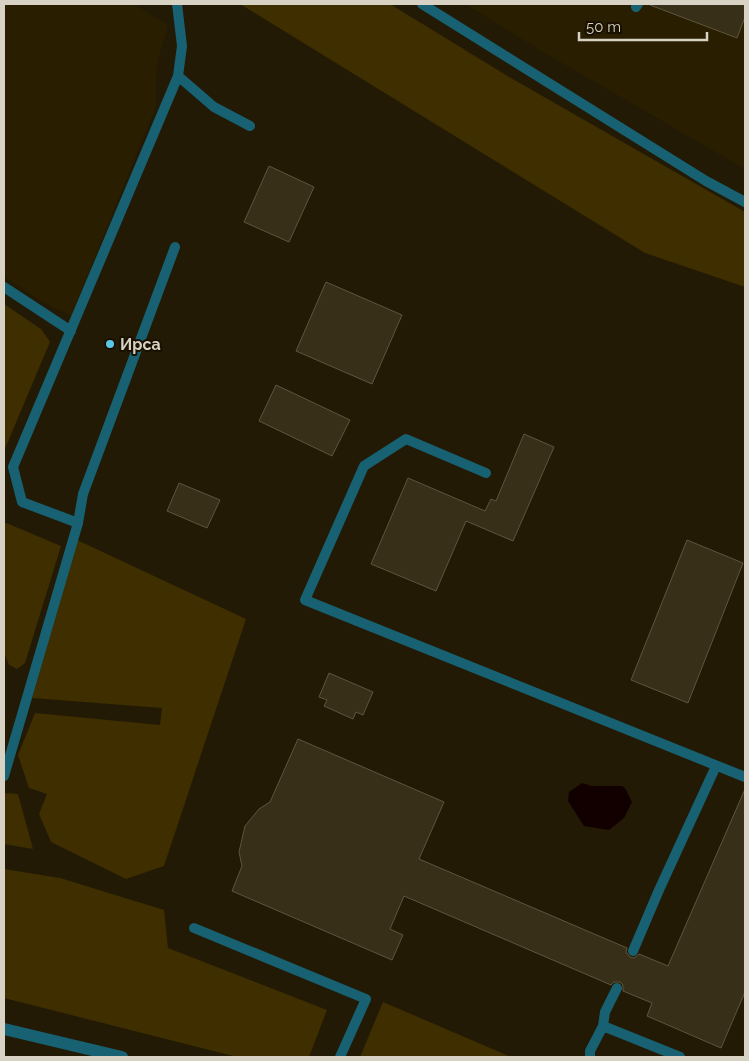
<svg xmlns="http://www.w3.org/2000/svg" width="749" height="1061" viewBox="0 0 749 1061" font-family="Raleway,sans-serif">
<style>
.built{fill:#2a1e01}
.green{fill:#3e2e00}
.water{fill:#120000}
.building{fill:#382f19;stroke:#5f553e}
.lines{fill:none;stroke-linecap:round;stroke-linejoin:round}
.service{stroke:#176172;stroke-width:10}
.tertiary{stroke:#176172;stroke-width:12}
.poi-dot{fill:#58c8e4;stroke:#191000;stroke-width:2}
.labels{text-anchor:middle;stroke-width:4;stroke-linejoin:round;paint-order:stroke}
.poi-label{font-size:16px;font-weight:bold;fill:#d7d2c4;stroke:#191000;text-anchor:start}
</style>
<rect width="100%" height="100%" fill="#221a04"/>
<path class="built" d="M 4,4 L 134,4 L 168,25 L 158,60 L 156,80 L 156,107 L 71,316 L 39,300 L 4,276 Z
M 465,4 L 745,4 L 745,169 L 543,52 Z"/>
<path class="green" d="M 240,4 L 390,4 L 511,78 L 745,212 L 745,287 L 645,253 Z
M 4,304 L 41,329 L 50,342 L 4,451 Z
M 4,522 L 61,546 L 25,663 L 17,669 L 9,665 L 4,653 Z
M 77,540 L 246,619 L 164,866 L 126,879 L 51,842 L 39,814 L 47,794 L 29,788 L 18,755 L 35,713 L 160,725 L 162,708 L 32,698 Z
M 4,793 L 18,794 L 33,849 L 4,844 Z
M 4,869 L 60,878 L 164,910 L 168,948 L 327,1010 L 309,1057 L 237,1057 L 4,998 Z
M 383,1002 L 511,1057 L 360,1057 Z"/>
<path class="water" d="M 582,783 L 592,786 L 622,786 L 625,788 L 632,802 L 624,818 L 609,830 L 584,826 L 568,801 L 569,792 Z"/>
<path class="building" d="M 650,4 L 745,4 L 745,17 L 737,38 L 650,5 Z
M 269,166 L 314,187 L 289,242 L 244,222 Z
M 326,282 L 402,315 L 372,384 L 296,351 Z
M 276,385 L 350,420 L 332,456 L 259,421 Z
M 524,434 L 554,447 L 513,541 L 466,521 L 436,591 L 371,564 L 408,478 L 485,511 L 491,499 L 496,501 Z
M 179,483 L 220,500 L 207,528 L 167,511 Z
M 687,540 L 743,563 L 688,703 L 631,680 Z
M 329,673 L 373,692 L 363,715 L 356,712 L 353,719 L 324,706 L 327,700 L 319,697 Z
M 298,739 L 444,802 L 419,859 L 627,948 L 626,952 L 630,957 L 634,958 L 639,954 L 668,966 L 745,789 L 745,992 L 721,1048 L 647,1016 L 652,1003 L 623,991 L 623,985 L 620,982 L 614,982 L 611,985 L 404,896 L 390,929 L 403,935 L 392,960 L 232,891 L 242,866 L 239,852 L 245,826 L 259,809 L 270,802 Z"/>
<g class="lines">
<path class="service" d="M 422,4 L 706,181 L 745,202
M 636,7 L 638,4
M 178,76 L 214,107 L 250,126
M 4,287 L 71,331
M 486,473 L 406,439 L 364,466 L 305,600 L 745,777
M 78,523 L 83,494 L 175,247
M 4,776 L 78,523 L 22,502 L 13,467 L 178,76 L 182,46 L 177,4
M 194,928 L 366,999 L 340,1057
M 633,951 L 659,890 L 716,766
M 603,1026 L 680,1057
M 590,1057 L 590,1051 L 603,1026 L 605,1012 L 617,988"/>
<path class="tertiary" d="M 4,1029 L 122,1057"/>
</g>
<circle class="poi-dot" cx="110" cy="344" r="5"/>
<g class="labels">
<g class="poi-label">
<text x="120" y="350">Ирса</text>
</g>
</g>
<rect width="749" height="1061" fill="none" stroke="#d7d2c4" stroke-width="10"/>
<path d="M579 32v8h128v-8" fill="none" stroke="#d7d2c4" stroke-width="2.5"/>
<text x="586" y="32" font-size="15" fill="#d7d2c4" stroke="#191000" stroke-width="4" paint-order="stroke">50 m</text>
</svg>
